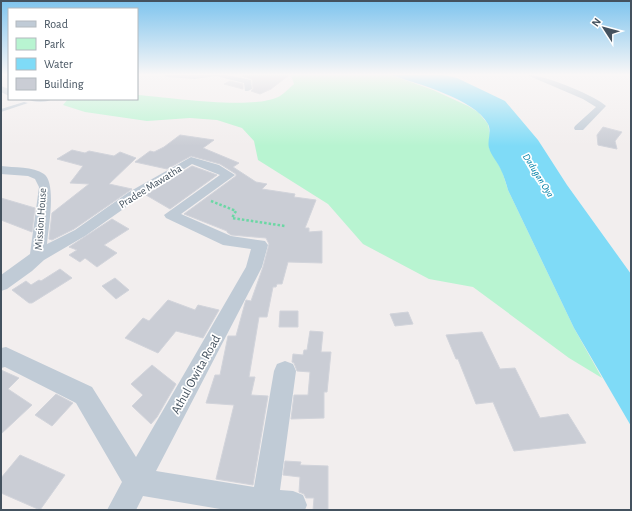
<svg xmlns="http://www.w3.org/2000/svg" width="632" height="511" viewBox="0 0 632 511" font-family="'Alegreya Sans',sans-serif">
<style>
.green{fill:#b8f4d1}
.water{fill:#7fdbf7}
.building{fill:#cacdd5;stroke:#d2d4db}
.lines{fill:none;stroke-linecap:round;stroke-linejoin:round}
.path{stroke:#6bd7a4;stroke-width:2.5;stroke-dasharray:2.5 2;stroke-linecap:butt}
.service{fill:#c0cbd6;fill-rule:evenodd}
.minor{fill:#c0cbd6;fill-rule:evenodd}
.labels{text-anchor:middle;stroke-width:3.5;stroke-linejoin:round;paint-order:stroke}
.far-water-label{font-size:10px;font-style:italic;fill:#0280a6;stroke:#fff}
.street-label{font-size:11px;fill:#44525f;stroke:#fff}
.near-street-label{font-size:13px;fill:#44525f;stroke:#fff}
</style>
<rect width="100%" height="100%" fill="#f2eeee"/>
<path class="green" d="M 291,75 L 391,75 L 433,90 L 468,106 L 478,112 L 488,124 L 490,134 L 489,148 L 502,171 L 508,190 L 574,328 L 602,378 L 569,358 L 473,287 L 429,279 L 363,244 L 328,204 L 258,160 L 254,141 L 242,128 L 217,120 L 190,118 L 147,121 L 85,112 L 63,105 L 68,99 L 137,99 L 137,95 C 169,97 254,111 280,96 C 285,93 290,87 294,84 Z"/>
<path class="water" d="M 391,75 L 444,75 L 457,78 L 505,101 L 538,140 L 567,185 L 631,274 L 631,426 L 574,328 L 508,190 C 506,183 504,176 501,170 C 498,163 491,155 489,148 C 487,140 492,132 488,124 C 474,98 417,84 391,75 Z"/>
<path class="building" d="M 246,75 L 289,75 L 271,89 L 260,94 L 251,91 L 253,89 L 252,79 L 242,76 Z
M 230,81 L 243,84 L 243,89 L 224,84 Z
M 603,127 L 622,132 L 615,141 L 617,149 L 598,145 L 597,135 Z
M 180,135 L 214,140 L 203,148 L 239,163 L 233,167 L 256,182 L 267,184 L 262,189 L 295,194 L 294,197 L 316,200 L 305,228 L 309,228 L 309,232 L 322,231 L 322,263 L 288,262 L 282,284 L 277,284 L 276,287 L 273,287 L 267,317 L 259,317 L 249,377 L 255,377 L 251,395 L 268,396 L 253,485 L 216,479 L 234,405 L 206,403 L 215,375 L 220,375 L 228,336 L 236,336 L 245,303 L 246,300 L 251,301 L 263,267 L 269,244 L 266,238 L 231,235 L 227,232 L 227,231 L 184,214 L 236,176 L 236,174 L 220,164 L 191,156 L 167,169 L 135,162 L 150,151 L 154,152 L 164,147 Z
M 72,150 L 85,153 L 89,151 L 114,156 L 120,152 L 136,158 L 109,184 L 132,189 L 74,229 L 52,240 L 49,239 L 52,213 L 89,184 L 70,183 L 83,166 L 57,159 Z
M 192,166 L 217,175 L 170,209 L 146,195 Z
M 1,198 L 35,208 L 32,232 L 1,220 Z
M 112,219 L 129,229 L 104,245 L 117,253 L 97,267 L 85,258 L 80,262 L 69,255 L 77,250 L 69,247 Z
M 60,269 L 72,278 L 32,303 L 29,303 L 12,290 L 26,281 L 31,285 L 39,280 L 41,281 Z
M 115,278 L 129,290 L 116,299 L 102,286 Z
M 168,300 L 195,310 L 198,305 L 219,310 L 203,338 L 176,331 L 158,353 L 125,338 L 143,318 L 149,321 Z
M 280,311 L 298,311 L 298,327 L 279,327 Z
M 408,312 L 413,324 L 395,326 L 390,314 Z
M 310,331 L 323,332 L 321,352 L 331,352 L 327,392 L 324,392 L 324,418 L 291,419 L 294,395 L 308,395 L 310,372 L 297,371 L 294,363 L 292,362 L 293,354 L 303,355 L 304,350 L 307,350 Z
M 482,332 L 500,369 L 515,368 L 540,418 L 568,414 L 586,443 L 514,451 L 493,402 L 476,404 L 458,359 L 456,359 L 446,335 Z
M 152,365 L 176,384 L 157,417 L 151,424 L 132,406 L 143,395 L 131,384 Z
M 1,370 L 19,378 L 8,389 L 32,405 L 1,434 Z
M 56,394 L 73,403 L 52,426 L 35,415 Z
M 20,455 L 65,475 L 40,510 L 1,493 L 1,478 Z
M 285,461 L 301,462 L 300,465 L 328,466 L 328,510 L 313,510 L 314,498 L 306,498 L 304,494 L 299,492 L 300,477 L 283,475 Z"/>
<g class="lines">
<path class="path" d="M 211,201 L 236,211 L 232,218 L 285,226"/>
<path class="service" d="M 24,102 L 28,103 L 1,112 L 1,109 Z"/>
<path class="minor" d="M 163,75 L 227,75 L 251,80 L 252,89 L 248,91 L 245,91 L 244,83 L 216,76 L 195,79 L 167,77 Z
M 527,75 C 540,73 597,96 606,106 L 583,130 L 575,130 L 574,128 L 575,126 L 596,107 L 583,99 Z
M 1,86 L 9,89 L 9,96 L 1,92 Z
M 28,99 L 52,99 C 47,103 33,103 28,99 Z
M 191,157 L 219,165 L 235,175 L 181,214 L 231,236 L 265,241 L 268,245 L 262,267 L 156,471 L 254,487 L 274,371 L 277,364 L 285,361 L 293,364 L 296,371 L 280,490 L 293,491 L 303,495 L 307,505 L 305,510 L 226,510 L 143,496 L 136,510 L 107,510 L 122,482 L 76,403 L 5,367 L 1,368 L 1,348 L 6,347 L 92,387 L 136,457 L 246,267 L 251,249 L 223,245 L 166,218 L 164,215 L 220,175 L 192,164 L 139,198 L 85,236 L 44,260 L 32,271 L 7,289 L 1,291 L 1,275 L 30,254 L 39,187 L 35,179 L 28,176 L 1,174 L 1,166 C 14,168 33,166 44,174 C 57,184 48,229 47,244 L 75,230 L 129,192 Z"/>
</g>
<linearGradient id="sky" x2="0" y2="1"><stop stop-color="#7ec4ee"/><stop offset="0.51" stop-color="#f9f7f7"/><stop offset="1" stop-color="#f9f7f7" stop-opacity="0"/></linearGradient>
<rect width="632" height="146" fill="url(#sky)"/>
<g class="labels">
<g class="far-water-label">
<text transform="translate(539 175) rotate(58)" y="4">Dadugan Oya</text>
</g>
<g class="street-label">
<text transform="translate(150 186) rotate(-32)" y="4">Pradee Mawatha</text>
<text transform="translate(40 219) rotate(-86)" y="4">Mission House</text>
</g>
<g class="near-street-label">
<text transform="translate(195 374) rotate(-61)" y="5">Athul Owita Road</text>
</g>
</g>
<rect width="632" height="511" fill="none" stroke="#44525f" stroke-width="4"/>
<rect x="8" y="8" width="130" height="92" fill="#ffffff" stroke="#b4babf"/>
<rect x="16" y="21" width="20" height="6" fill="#c0cbd6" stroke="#b4babf"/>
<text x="44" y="28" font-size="12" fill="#44525f">Road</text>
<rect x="16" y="38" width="20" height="12" fill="#b8f4d1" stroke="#b4babf"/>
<text x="44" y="48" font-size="12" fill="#44525f">Park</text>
<rect x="16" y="58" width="20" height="12" fill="#7fdbf7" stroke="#b4babf"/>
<text x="44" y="68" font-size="12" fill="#44525f">Water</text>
<rect x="16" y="78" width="20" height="12" fill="#cacdd5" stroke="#b4babf"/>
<text x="44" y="88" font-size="12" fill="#44525f">Building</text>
<g transform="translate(604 28) rotate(306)" stroke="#ffffff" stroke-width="3" paint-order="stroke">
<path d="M0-3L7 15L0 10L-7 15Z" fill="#44525f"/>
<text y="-6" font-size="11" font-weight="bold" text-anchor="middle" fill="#44525f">N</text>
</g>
</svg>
